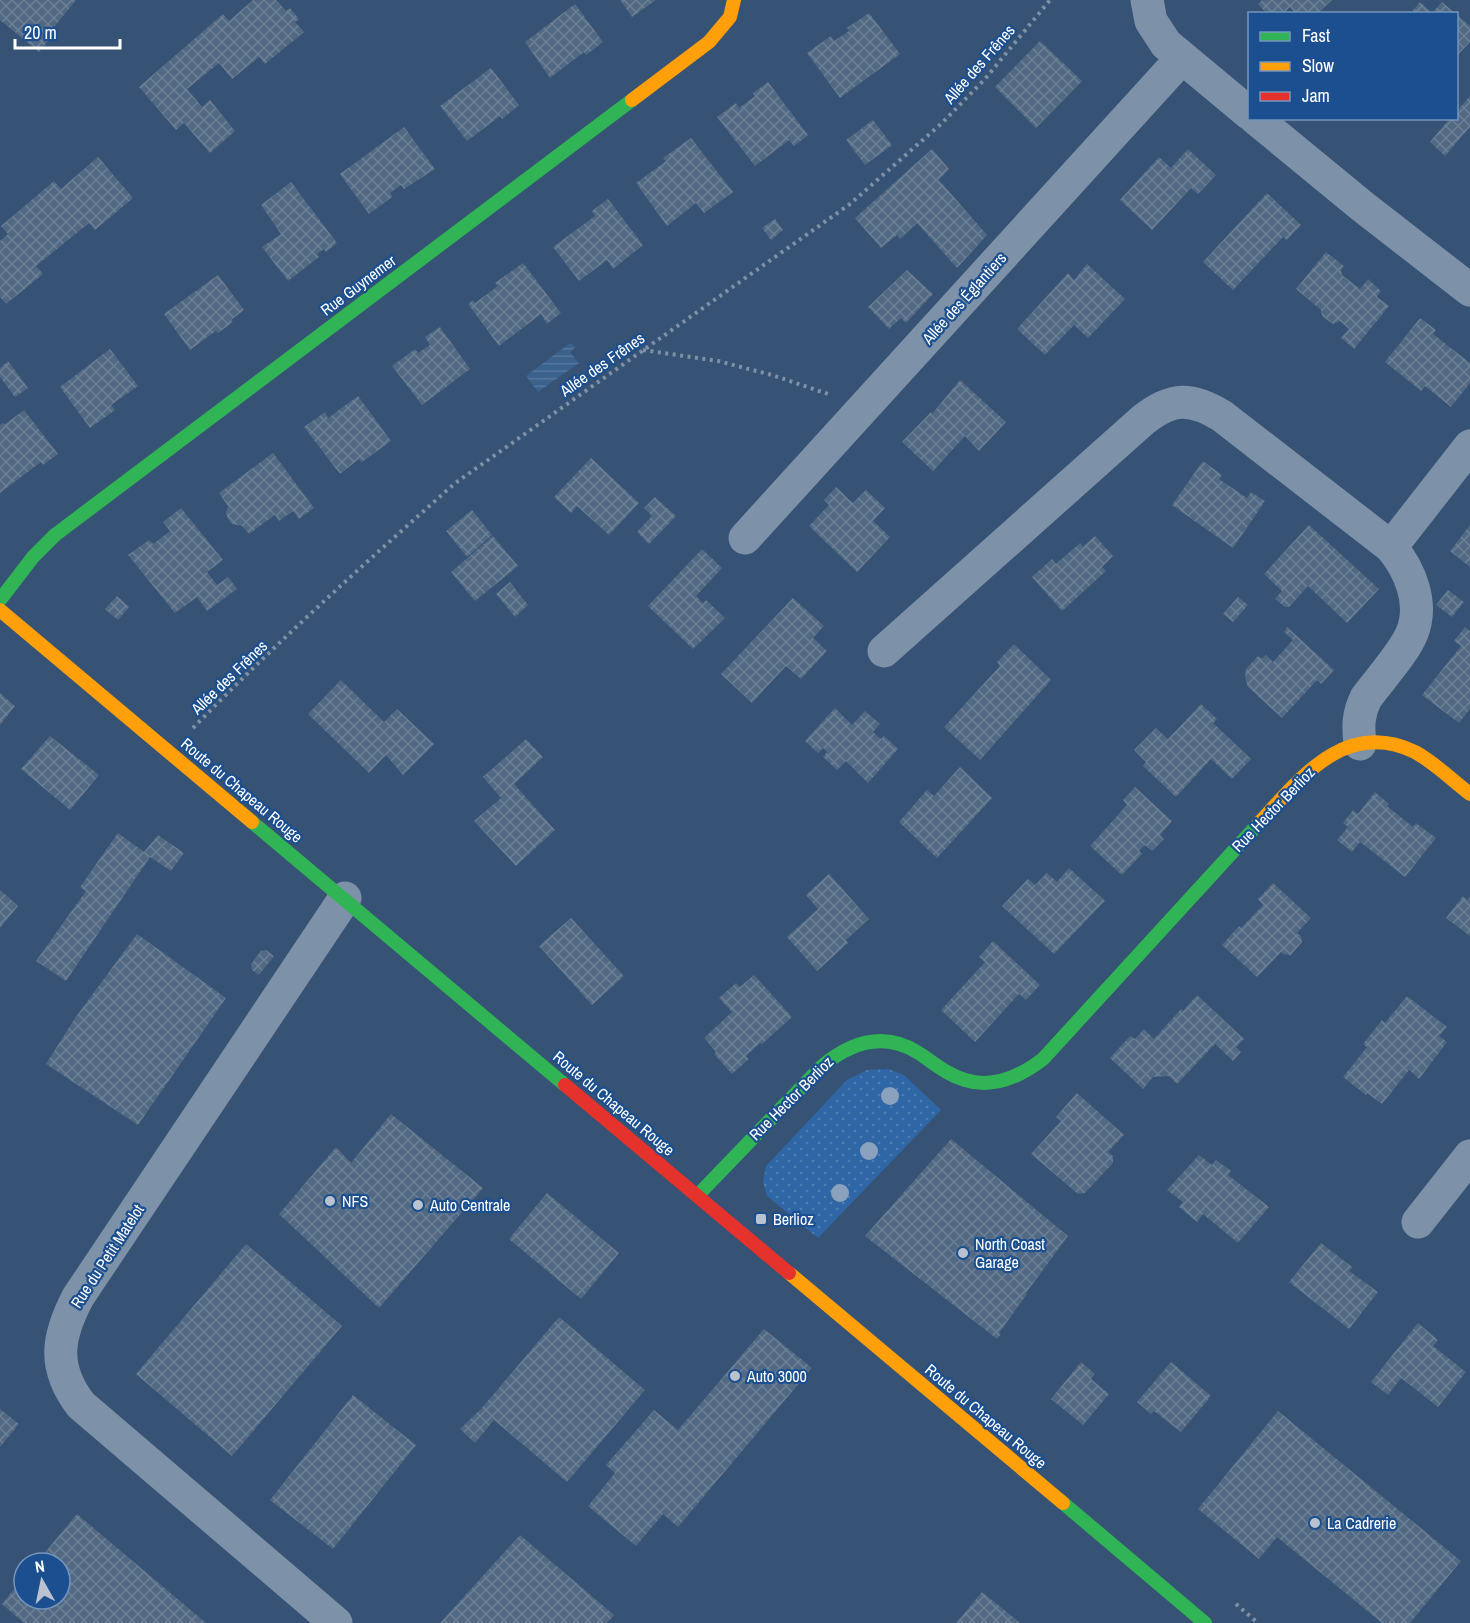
<svg xmlns="http://www.w3.org/2000/svg" width="1470" height="1623" viewBox="0 0 1470 1623" font-family="'Archivo Narrow',sans-serif">
<style>
.grass{fill:url(#grass-dots)}
.water{fill:url(#water-rules)}
.building{fill:url(#building-cross-hatch)}
.lines{fill:none;stroke-linecap:round;stroke-linejoin:round}
.path{stroke:#7d92a8;stroke-width:4;stroke-dasharray:3 4.5;stroke-linecap:butt}
.street{stroke:#7d92a8;stroke-width:33}
.fast{stroke:#30b455;stroke-width:14}
.slow{stroke:#ff9f0a;stroke-width:14}
.jam{stroke:#e5322d;stroke-width:14}
.tree{fill:#8aa2be}
.poi-dot{fill:#b9c2ce;stroke:#1b4f8f;stroke-width:2}
.labels{text-anchor:middle;stroke-width:4.5;stroke-linejoin:round;paint-order:stroke}
.street-label{font-size:16px;fill:#fff;stroke:#1b4f8f}
.poi-label{font-size:16px;fill:#fff;stroke:#1b4f8f;text-anchor:start}
</style>
<defs>
<pattern id="grass-dots" width="8" height="8" patternUnits="userSpaceOnUse" patternTransform="scale(1.5)"><rect width="8" height="8" fill="#2f66a5"/><path d="M2 2h.1M6 6h.1" fill="none" stroke="#4e7db2" stroke-width="1.8" stroke-linecap="round"/></pattern>
<pattern id="water-rules" width="6" height="5" patternUnits="userSpaceOnUse" patternTransform="scale(1.5)"><rect width="6" height="5" fill="#3b618d"/><path d="M0 2.5h6" fill="none" stroke="#58799e"/></pattern>
<pattern id="building-cross-hatch" width="8" height="8" patternUnits="userSpaceOnUse" patternTransform="scale(1.5)"><rect width="8" height="8" fill="#526984"/><path d="M0 0l8 8M0 8l8-8" fill="none" stroke="#6c8096"/></pattern>
</defs>
<rect width="100%" height="100%" fill="#365274"/>
<path class="grass" d="M 888,1069 L 904,1075 L 941,1110 L 818,1238 L 767,1196 L 763,1182 L 766,1166 L 847,1080 L 867,1070 Z"/>
<path class="water" d="M 570,343 L 576,347 L 570,352 L 579,363 L 538,392 L 526,376 Z"/>
<path class="building" d="M 0,0 L 76,0 L 50,32 L 53,35 L 39,52 L 0,20 Z
M 253,0 L 276,0 L 286,11 L 290,8 L 299,19 L 295,22 L 304,32 L 265,64 L 259,57 L 232,79 L 219,63 L 187,89 L 202,107 L 210,100 L 235,131 L 210,153 L 184,123 L 176,130 L 139,87 L 223,14 L 229,21 Z
M 620,0 L 656,0 L 632,17 Z
M 1262,0 L 1332,0 L 1317,14 L 1296,14 L 1290,7 L 1283,14 L 1267,14 L 1258,4 Z
M 1420,2 L 1432,13 L 1442,2 L 1456,14 L 1410,14 Z
M 575,4 L 603,42 L 586,55 L 584,52 L 550,78 L 525,42 Z
M 869,13 L 900,54 L 840,98 L 807,53 L 831,36 L 834,41 L 849,31 L 847,28 Z
M 1456,14 L 1470,26 L 1470,42 L 1456,57 Z
M 1040,41 L 1082,81 L 1036,128 L 995,87 Z
M 491,68 L 519,105 L 502,119 L 500,116 L 467,141 L 440,106 Z
M 768,82 L 808,135 L 794,146 L 789,140 L 755,166 L 717,117 L 736,103 L 739,108 L 755,96 L 753,93 Z
M 1470,96 L 1470,127 L 1445,156 L 1430,142 L 1450,118 L 1456,118 L 1456,112 Z
M 873,120 L 892,145 L 865,165 L 846,140 Z
M 404,127 L 435,169 L 404,189 L 401,185 L 390,193 L 392,197 L 369,214 L 340,174 Z
M 691,138 L 733,192 L 704,213 L 696,203 L 667,226 L 636,183 L 666,161 L 663,158 Z
M 932,149 L 949,169 L 939,180 L 987,235 L 957,268 L 917,223 L 900,239 L 897,235 L 881,248 L 855,218 Z
M 1188,149 L 1216,175 L 1198,194 L 1191,188 L 1152,230 L 1120,200 L 1159,157 L 1171,168 Z
M 98,157 L 133,198 L 95,230 L 89,223 L 36,266 L 43,274 L 6,304 L 0,297 L 0,241 L 8,234 L 1,226 L 54,181 L 61,189 Z
M 291,182 L 337,243 L 326,252 L 324,249 L 317,254 L 319,257 L 288,281 L 262,247 L 281,234 L 261,205 Z
M 1267,193 L 1301,225 L 1287,240 L 1283,237 L 1233,290 L 1203,262 Z
M 608,199 L 643,245 L 613,269 L 607,260 L 579,281 L 553,247 L 595,216 L 592,211 Z
M 775,219 L 783,230 L 771,240 L 762,228 Z
M 1326,252 L 1344,266 L 1341,270 L 1342,275 L 1360,289 L 1368,279 L 1381,291 L 1377,297 L 1389,306 L 1354,349 L 1341,338 L 1349,329 L 1340,321 L 1333,324 L 1322,316 L 1321,310 L 1296,289 Z
M 523,263 L 561,313 L 547,324 L 541,314 L 499,346 L 468,304 L 473,300 L 475,303 L 498,286 L 495,283 Z
M 1087,264 L 1125,299 L 1088,338 L 1074,325 L 1045,355 L 1017,329 L 1068,273 L 1074,280 Z
M 907,270 L 933,294 L 906,323 L 901,318 L 889,329 L 868,307 Z
M 218,275 L 244,310 L 231,320 L 233,322 L 218,333 L 216,331 L 190,350 L 164,314 Z
M 1420,318 L 1436,330 L 1433,334 L 1470,363 L 1470,383 L 1451,407 L 1425,386 L 1421,391 L 1385,362 Z
M 440,327 L 470,369 L 422,405 L 392,366 L 415,349 L 418,353 L 430,345 L 425,337 Z
M 110,349 L 138,386 L 111,405 L 115,410 L 90,428 L 60,387 Z
M 8,361 L 28,388 L 15,397 L 0,377 L 0,368 Z
M 960,380 L 1006,422 L 979,451 L 965,436 L 933,471 L 902,442 L 931,412 L 932,414 Z
M 358,396 L 391,441 L 362,462 L 359,459 L 340,474 L 304,427 L 325,412 L 328,418 Z
M 24,410 L 58,454 L 43,465 L 41,462 L 0,493 L 0,425 L 3,423 L 4,425 Z
M 273,453 L 314,508 L 299,519 L 293,511 L 279,521 L 275,515 L 249,534 L 242,526 L 232,524 L 228,519 L 226,513 L 228,506 L 219,493 Z
M 591,458 L 639,503 L 609,535 L 577,506 L 571,513 L 554,497 Z
M 1203,461 L 1222,475 L 1219,479 L 1247,498 L 1251,492 L 1265,501 L 1233,548 L 1172,505 Z
M 836,487 L 853,503 L 866,490 L 885,508 L 873,521 L 890,537 L 857,572 L 809,526 L 829,505 L 824,500 Z
M 655,497 L 676,516 L 649,544 L 637,532 L 652,516 L 644,508 Z
M 181,508 L 223,560 L 207,572 L 217,585 L 228,577 L 237,589 L 207,611 L 197,597 L 175,613 L 128,555 L 149,540 L 153,544 L 170,531 L 163,522 Z
M 472,510 L 492,535 L 467,557 L 446,531 Z
M 1309,525 L 1379,589 L 1347,623 L 1308,586 L 1289,607 L 1285,607 L 1275,599 L 1282,591 L 1264,574 Z
M 1470,525 L 1470,567 L 1450,551 Z
M 493,536 L 518,566 L 475,601 L 451,572 Z
M 1095,536 L 1113,556 L 1102,567 L 1106,571 L 1062,611 L 1032,577 L 1052,559 L 1056,564 L 1080,543 L 1083,547 Z
M 702,549 L 722,568 L 696,596 L 703,603 L 706,600 L 725,618 L 693,649 L 648,606 Z
M 510,582 L 528,605 L 515,617 L 496,594 Z
M 1448,590 L 1464,602 L 1452,617 L 1436,605 Z
M 117,596 L 129,607 L 118,620 L 105,609 Z
M 1238,597 L 1248,605 L 1233,622 L 1223,614 Z
M 793,598 L 824,626 L 813,638 L 827,651 L 801,679 L 786,666 L 752,703 L 721,674 Z
M 1287,627 L 1334,670 L 1321,684 L 1317,680 L 1282,718 L 1248,687 L 1245,677 L 1246,669 L 1258,656 L 1262,659 L 1266,655 L 1273,662 L 1293,640 L 1284,632 Z
M 1465,627 L 1470,631 L 1470,709 L 1459,723 L 1422,695 L 1461,646 L 1454,641 Z
M 1014,644 L 1051,680 L 980,760 L 944,727 L 1000,666 L 997,662 Z
M 341,680 L 384,722 L 397,709 L 434,744 L 403,775 L 386,755 L 369,773 L 308,714 Z
M 0,693 L 15,706 L 0,725 Z
M 1201,704 L 1217,719 L 1213,723 L 1251,759 L 1232,779 L 1211,759 L 1176,797 L 1143,766 L 1146,762 L 1134,750 L 1156,728 L 1168,739 Z
M 835,708 L 852,725 L 865,711 L 880,724 L 873,732 L 881,739 L 884,736 L 898,749 L 868,783 L 846,761 L 837,770 L 823,757 L 827,752 L 823,748 L 818,753 L 805,741 Z
M 50,736 L 99,775 L 70,810 L 21,769 Z
M 526,739 L 543,757 L 514,784 L 555,830 L 516,866 L 474,821 L 501,798 L 483,777 Z
M 960,767 L 992,798 L 937,858 L 899,822 L 927,790 L 934,796 Z
M 1135,787 L 1172,821 L 1160,835 L 1164,839 L 1152,851 L 1145,845 L 1139,851 L 1142,854 L 1122,875 L 1090,846 L 1127,805 L 1123,800 Z
M 1375,792 L 1389,804 L 1387,806 L 1413,827 L 1416,823 L 1436,838 L 1405,877 L 1360,842 L 1352,852 L 1337,840 L 1348,827 L 1343,823 L 1353,810 L 1358,814 Z
M 118,833 L 144,852 L 158,835 L 184,853 L 171,871 L 150,857 L 66,981 L 36,961 L 86,891 L 80,887 Z
M 1069,868 L 1105,901 L 1054,954 L 1002,906 L 1028,879 L 1035,885 L 1047,873 L 1057,882 Z
M 829,874 L 869,919 L 846,940 L 848,943 L 817,971 L 787,937 L 818,909 L 806,895 Z
M 1273,883 L 1311,918 L 1297,933 L 1301,936 L 1302,942 L 1291,955 L 1283,954 L 1281,952 L 1257,977 L 1222,945 L 1239,926 L 1241,928 L 1263,905 L 1258,899 Z
M 0,890 L 18,906 L 0,928 Z
M 1463,896 L 1467,900 L 1470,896 L 1470,936 L 1446,918 Z
M 571,918 L 624,976 L 592,1005 L 539,946 Z
M 137,934 L 226,998 L 138,1125 L 46,1064 L 75,1018 Z
M 993,941 L 1040,985 L 1026,1000 L 1019,994 L 975,1042 L 941,1010 L 985,962 L 979,957 Z
M 266,950 L 274,956 L 259,975 L 252,970 L 251,964 L 261,951 Z
M 754,975 L 792,1017 L 762,1044 L 760,1043 L 746,1056 L 749,1059 L 732,1074 L 714,1054 L 716,1052 L 704,1038 L 732,1012 L 719,998 L 736,983 L 740,987 Z
M 1197,995 L 1244,1039 L 1236,1047 L 1241,1052 L 1233,1061 L 1215,1044 L 1177,1084 L 1169,1076 L 1153,1077 L 1143,1089 L 1110,1058 L 1130,1036 L 1135,1039 L 1144,1029 L 1154,1039 L 1181,1009 L 1183,1011 Z
M 1407,996 L 1447,1027 L 1439,1036 L 1447,1042 L 1419,1079 L 1409,1070 L 1382,1104 L 1367,1093 L 1366,1095 L 1343,1077 L 1367,1047 L 1363,1044 L 1382,1020 L 1385,1023 Z
M 1077,1093 L 1124,1135 L 1108,1152 L 1113,1156 L 1113,1163 L 1085,1193 L 1078,1194 L 1031,1154 L 1061,1121 L 1056,1117 Z
M 391,1114 L 483,1188 L 379,1308 L 279,1214 L 336,1147 L 351,1163 Z
M 951,1139 L 1068,1236 L 1026,1293 L 1027,1294 L 999,1333 L 1001,1334 L 997,1339 L 865,1236 Z
M 1199,1155 L 1212,1165 L 1216,1160 L 1231,1171 L 1228,1175 L 1269,1207 L 1238,1243 L 1203,1214 L 1197,1222 L 1179,1207 L 1183,1202 L 1167,1190 Z
M 547,1193 L 619,1253 L 581,1299 L 509,1239 Z
M 1321,1243 L 1352,1267 L 1349,1271 L 1378,1292 L 1349,1329 L 1289,1282 Z
M 246,1244 L 342,1326 L 232,1456 L 136,1374 Z
M 559,1317 L 645,1390 L 567,1482 L 494,1420 L 475,1443 L 460,1429 L 481,1409 Z
M 1418,1323 L 1438,1340 L 1433,1346 L 1466,1372 L 1438,1407 L 1401,1378 L 1388,1395 L 1371,1382 Z
M 764,1329 L 812,1368 L 678,1527 L 663,1514 L 636,1546 L 588,1506 L 615,1473 L 606,1465 L 654,1410 L 678,1430 Z
M 1081,1362 L 1095,1374 L 1091,1379 L 1109,1394 L 1083,1425 L 1051,1399 Z
M 1171,1362 L 1211,1396 L 1181,1432 L 1154,1411 L 1151,1414 L 1137,1402 Z
M 353,1395 L 416,1445 L 333,1549 L 270,1500 Z
M 0,1409 L 19,1424 L 0,1447 Z
M 1278,1411 L 1461,1561 L 1410,1623 L 1382,1623 L 1277,1537 L 1259,1559 L 1198,1509 Z
M 77,1514 L 206,1623 L 24,1623 L 2,1604 L 24,1577 L 24,1599 L 60,1599 L 60,1563 L 36,1563 Z
M 520,1535 L 614,1615 L 607,1623 L 440,1623 Z
M 982,1592 L 1020,1623 L 956,1623 Z"/>
<g class="lines">
<path class="path" d="M 643,350 L 718,361 L 772,375 L 831,395
M 193,728 C 276,643 365,563 454,484 L 850,204 L 942,123 L 985,79 L 1050,0
M 1236,1604 L 1258,1623"/>
<path class="street" d="M 1147,0 L 1151,21 L 1166,44 L 1250,114
M 1255,118 L 1362,206 L 1470,290
M 745,538 L 1182,58
M 1391,547 L 1470,446
M 884,651 L 1143,420 C 1172,397 1191,397 1222,416 L 1391,547 C 1410,570 1424,603 1412,633 C 1404,653 1379,680 1366,698 C 1358,714 1358,726 1360,744
M 1418,1222 L 1470,1156
M 336,1623 L 81,1405 C 52,1367 57,1337 78,1297 L 345,898"/>
<path class="fast" d="M 0,600 L 33,557 L 55,535 L 632,100
M 252,822 L 565,1085
M 698,1195 L 820,1068 C 849,1043 882,1031 917,1052 C 933,1062 947,1075 965,1080 C 994,1089 1021,1076 1043,1059 L 1261,821
M 1063,1503 L 1205,1623"/>
<path class="slow" d="M 632,100 L 709,42 L 730,17 L 734,0
M 0,610 L 252,822
M 1261,821 C 1302,776 1347,719 1415,752 C 1435,763 1452,780 1470,794
M 789,1273 L 1063,1503"/>
<path class="jam" d="M 565,1085 L 789,1273"/>
</g>
<g class="tree">
<circle cx="890" cy="1096" r="9"/>
<circle cx="869" cy="1151" r="9"/>
<circle cx="840" cy="1193" r="9"/>
</g>
<g class="poi-dot">
<circle cx="330" cy="1201" r="6"/>
<circle cx="418" cy="1205" r="6"/>
<rect x="755" y="1213" width="12" height="12" rx="3"/>
<circle cx="963" cy="1253" r="6"/>
<circle cx="735" cy="1376" r="6"/>
<circle cx="1315" cy="1523" r="6"/>
</g>
<g class="labels">
<g class="street-label">
<text transform="translate(979 64) rotate(-49)" y="6">Allée des Frênes</text>
<text transform="translate(358 285) rotate(-37)" y="6">Rue Guynemer</text>
<text transform="translate(964 298) rotate(-48)" y="6">Allée des Églantiers</text>
<text transform="translate(602 364) rotate(-35)" y="6">Allée des Frênes</text>
<text transform="translate(229 677) rotate(-44)" y="6">Allée des Frênes</text>
<text transform="translate(242 790) rotate(40)" y="6">Route du Chapeau Rouge</text>
<text transform="translate(1273 809) rotate(-46)" y="6">Rue Hector Berlioz</text>
<text transform="translate(791 1098) rotate(-45)" y="6">Rue Hector Berlioz</text>
<text transform="translate(614 1103) rotate(40)" y="6">Route du Chapeau Rouge</text>
<text transform="translate(107 1256) rotate(-57)" y="6">Rue du Petit Matelot</text>
<text transform="translate(986 1416) rotate(40)" y="6">Route du Chapeau Rouge</text>
</g>
<g class="poi-label">
<text x="342" y="1207">NFS</text>
<text x="430" y="1211">Auto Centrale</text>
<text x="773" y="1225">Berlioz</text>
<text x="975" y="1250">North Coast<tspan x="975" dy="18">Garage</tspan></text>
<text x="747" y="1382">Auto 3000</text>
<text x="1327" y="1529">La Cadrerie</text>
</g>
</g>
<rect x="1248" y="12" width="210" height="108" fill="#1b4f8f" stroke="#7695bc" stroke-width="1.5"/>
<rect x="1260" y="32" width="30" height="9" fill="#30b455" stroke="#7695bc" stroke-width="1.5"/>
<text x="1302" y="42" font-size="18" fill="#ffffff">Fast</text>
<rect x="1260" y="62" width="30" height="9" fill="#ff9f0a" stroke="#7695bc" stroke-width="1.5"/>
<text x="1302" y="72" font-size="18" fill="#ffffff">Slow</text>
<rect x="1260" y="92" width="30" height="9" fill="#e5322d" stroke="#7695bc" stroke-width="1.5"/>
<text x="1302" y="102" font-size="18" fill="#ffffff">Jam</text>
<g transform="translate(42 1581) rotate(351)"><circle r="28" fill="#1b4f8f" stroke="#7695bc" stroke-width="1.5"/>
<path d="M0-4.5L10 22L0 15L-10 22Z" fill="#b9c2ce"/>
<text y="-9" font-size="16" font-weight="bold" text-anchor="middle" fill="#ffffff">N</text>
</g>
<path d="M15 39v9h105v-9" fill="none" stroke="#ffffff" stroke-width="3"/>
<text x="24" y="39" font-size="18" fill="#ffffff" stroke="#1b4f8f" stroke-width="4.5" paint-order="stroke">20 m</text>
</svg>
